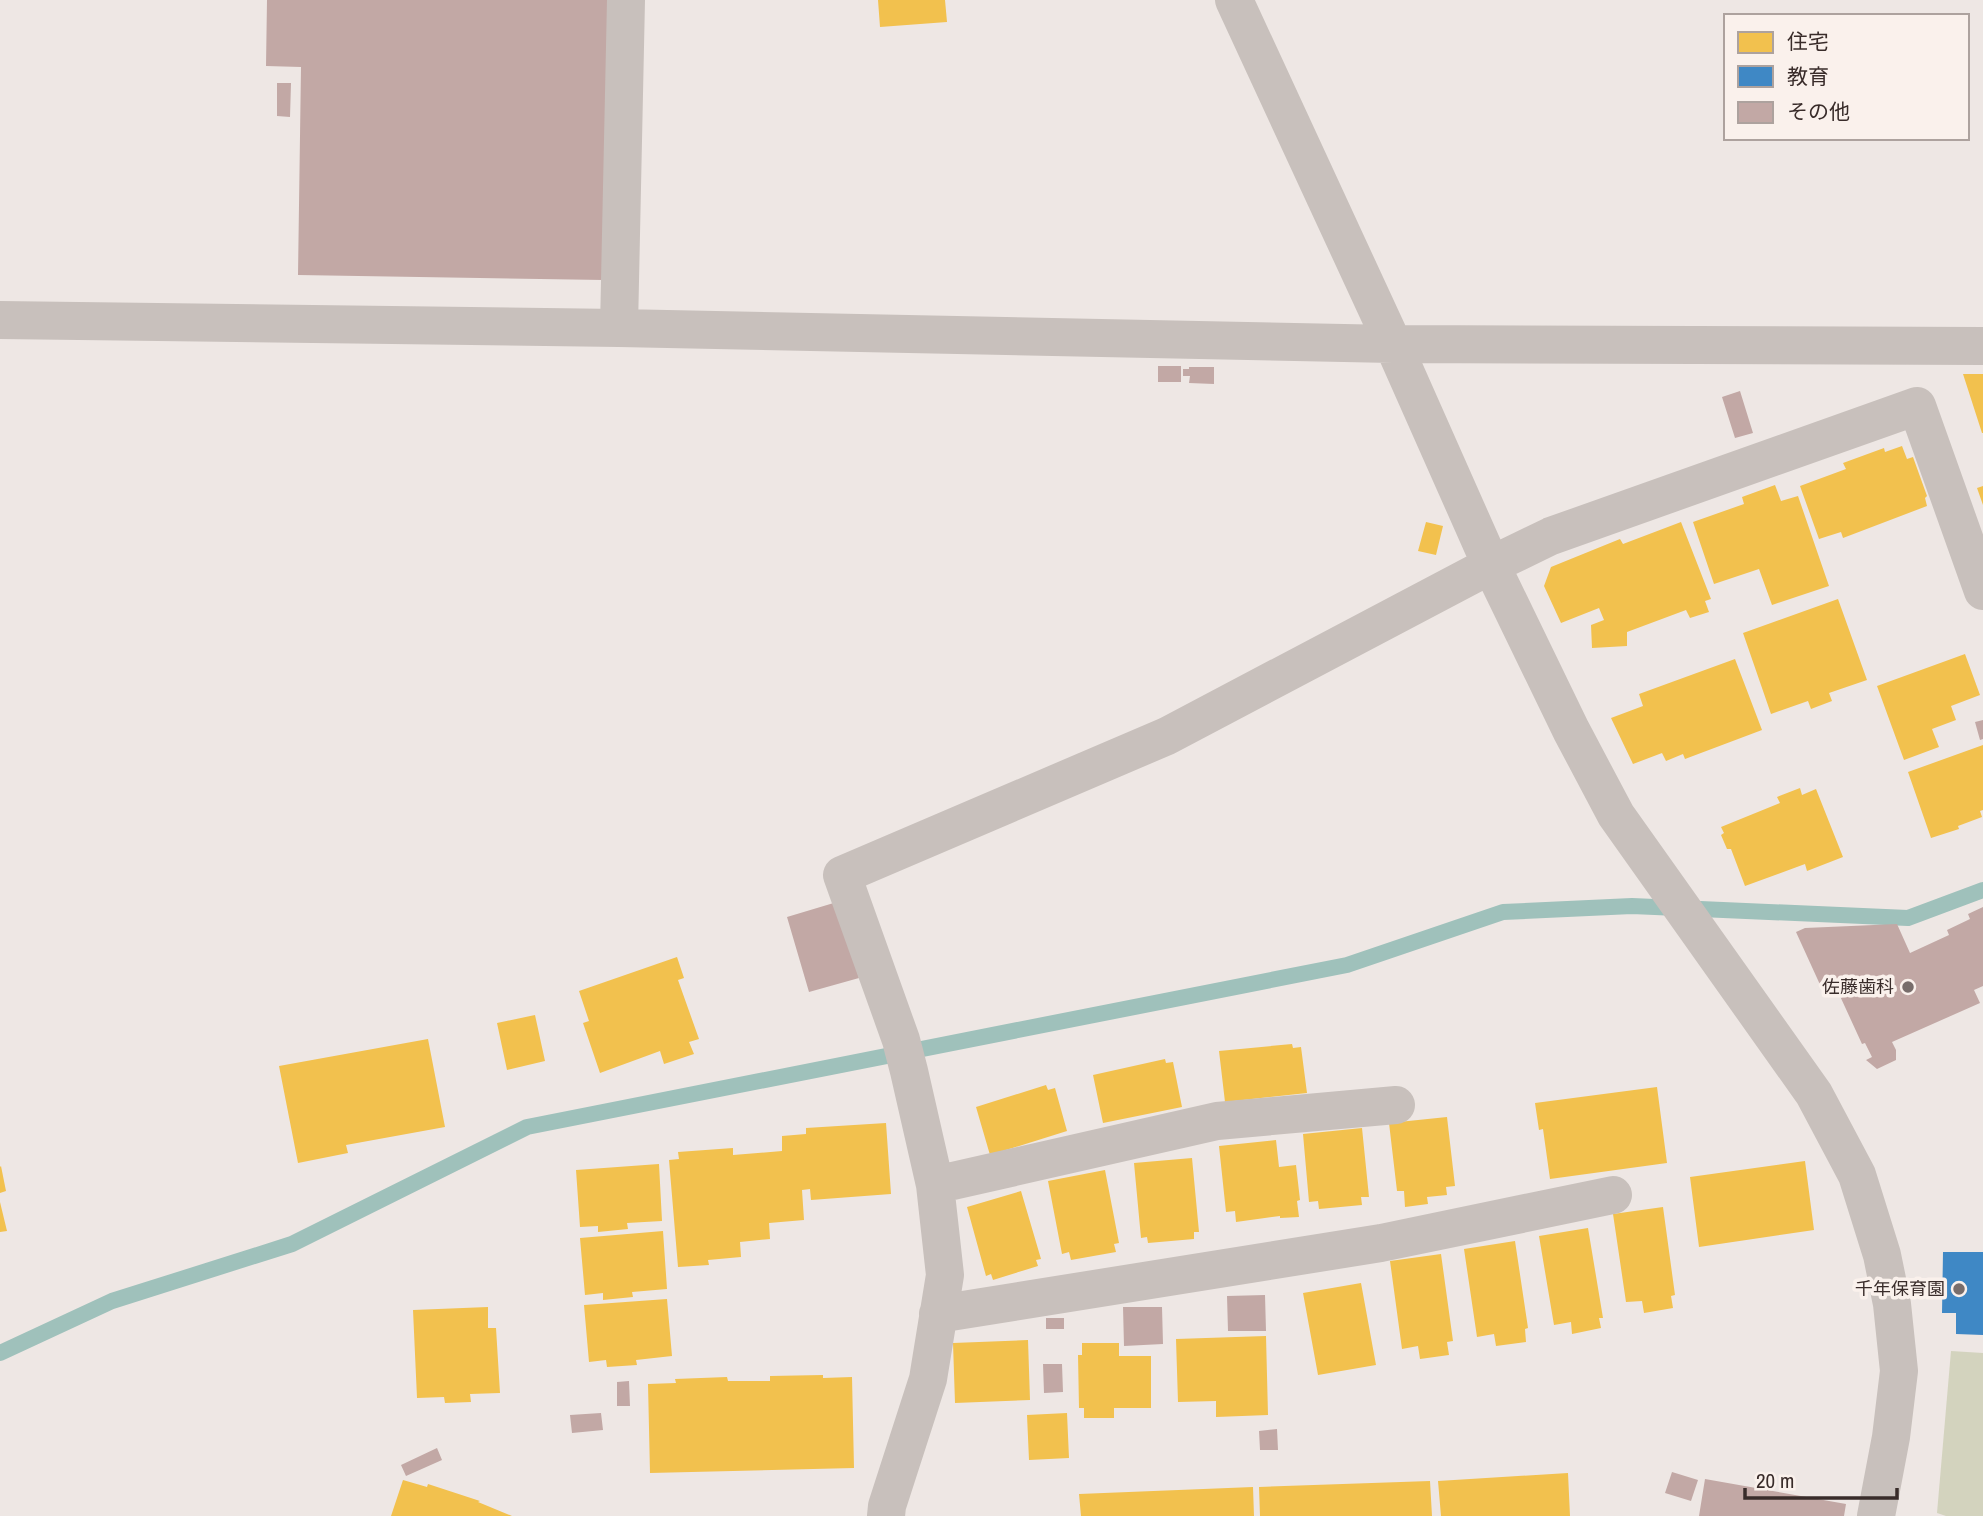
<svg xmlns="http://www.w3.org/2000/svg" width="1983" height="1516" viewBox="0 0 1983 1516" font-family="'Archivo Narrow','Noto Sans JP',sans-serif">
<style>
.green{fill:#d3d3be}
.homes{fill:#f2c14e}
.schools{fill:#3f88c5}
.lines{fill:none;stroke-linecap:round;stroke-linejoin:round}
.stream{stroke:#9fc1bb;stroke-width:16}
.building{fill:#c2a8a5}
.minor{stroke:#c8c0bc;stroke-width:38}
.poi-dot{fill:#786d6b;stroke:#faf1ec;stroke-width:2.5}
.labels{text-anchor:middle;stroke-width:7;stroke-linejoin:round;paint-order:stroke}
.poi-label{font-size:18px;fill:#392c2a;stroke:#faf1ec;text-anchor:end}
</style>
<rect width="100%" height="100%" fill="#eee7e4"/>
<path class="green" d="M 1951,1351 L 1983,1353 L 1983,1516 L 1946,1516 L 1937,1513 Z"/>
<path class="homes" d="M 878,0 L 945,0 L 947,22 L 880,27 Z
M 1963,374 L 1983,374 L 1983,433 L 1982,433 Z
M 1902,446 L 1907,459 L 1913,457 L 1927,496 L 1925,498 L 1927,506 L 1843,538 L 1841,532 L 1819,539 L 1800,486 L 1846,469 L 1843,463 L 1884,448 L 1885,452 Z
M 1775,485 L 1781,501 L 1798,496 L 1829,586 L 1772,605 L 1759,569 L 1714,584 L 1693,522 L 1744,504 L 1742,497 Z
M 1983,486 L 1983,505 L 1977,488 Z
M 1426,522 L 1443,526 L 1436,555 L 1418,551 Z
M 1681,522 L 1711,599 L 1705,601 L 1709,612 L 1690,618 L 1686,610 L 1627,632 L 1627,646 L 1592,648 L 1591,625 L 1604,620 L 1599,608 L 1561,623 L 1544,586 L 1551,567 L 1620,539 L 1623,544 Z
M 1838,599 L 1867,680 L 1829,693 L 1832,701 L 1811,709 L 1808,701 L 1771,714 L 1743,633 Z
M 1965,654 L 1980,695 L 1951,706 L 1956,720 L 1932,729 L 1939,747 L 1904,760 L 1877,686 Z
M 1735,659 L 1762,730 L 1685,759 L 1683,754 L 1666,761 L 1662,753 L 1633,764 L 1611,718 L 1643,706 L 1639,694 Z
M 1983,745 L 1983,810 L 1980,811 L 1982,817 L 1958,826 L 1959,829 L 1931,838 L 1908,772 Z
M 1800,788 L 1802,795 L 1816,789 L 1843,857 L 1807,871 L 1805,864 L 1745,886 L 1731,849 L 1727,849 L 1721,835 L 1724,833 L 1721,827 L 1780,803 L 1777,797 Z
M 677,957 L 684,978 L 678,980 L 699,1039 L 689,1042 L 694,1054 L 664,1064 L 660,1051 L 600,1073 L 583,1023 L 589,1021 L 579,991 Z
M 535,1015 L 545,1061 L 507,1070 L 497,1023 Z
M 428,1039 L 445,1127 L 346,1145 L 348,1153 L 298,1163 L 279,1066 Z
M 1292,1044 L 1293,1048 L 1301,1047 L 1307,1093 L 1225,1102 L 1219,1051 Z
M 1165,1059 L 1166,1063 L 1173,1062 L 1182,1107 L 1103,1123 L 1093,1075 Z
M 1046,1085 L 1048,1090 L 1055,1088 L 1067,1131 L 990,1155 L 976,1107 Z
M 1657,1087 L 1667,1163 L 1550,1179 L 1543,1129 L 1539,1130 L 1535,1103 Z
M 1447,1117 L 1455,1186 L 1446,1187 L 1447,1195 L 1427,1197 L 1428,1204 L 1405,1207 L 1404,1191 L 1397,1191 L 1389,1123 Z
M 886,1123 L 891,1194 L 811,1200 L 810,1189 L 802,1190 L 804,1220 L 769,1223 L 770,1239 L 740,1242 L 741,1257 L 708,1260 L 709,1265 L 678,1267 L 669,1160 L 679,1159 L 678,1152 L 733,1148 L 733,1155 L 782,1151 L 782,1136 L 806,1134 L 806,1128 Z
M 1362,1128 L 1369,1197 L 1361,1197 L 1362,1205 L 1319,1209 L 1318,1201 L 1309,1202 L 1303,1134 Z
M 1276,1140 L 1279,1167 L 1296,1165 L 1300,1200 L 1297,1201 L 1299,1217 L 1280,1218 L 1280,1216 L 1236,1222 L 1235,1211 L 1226,1212 L 1219,1146 Z
M 1192,1158 L 1199,1232 L 1194,1232 L 1194,1239 L 1148,1243 L 1147,1237 L 1141,1238 L 1134,1163 Z
M 1805,1161 L 1814,1230 L 1699,1247 L 1690,1177 Z
M 659,1164 L 662,1221 L 627,1223 L 628,1229 L 598,1232 L 598,1226 L 580,1227 L 576,1170 Z
M 1,1166 L 6,1191 L 0,1193 L 0,1167 Z
M 1105,1170 L 1119,1243 L 1114,1244 L 1116,1252 L 1071,1260 L 1069,1252 L 1062,1254 L 1048,1181 Z
M 1021,1191 L 1041,1259 L 1036,1260 L 1038,1266 L 993,1280 L 991,1274 L 986,1276 L 967,1207 Z
M 0,1202 L 7,1231 L 0,1232 Z
M 1663,1207 L 1675,1295 L 1671,1296 L 1673,1308 L 1644,1313 L 1642,1301 L 1626,1302 L 1613,1214 Z
M 1588,1228 L 1603,1318 L 1599,1318 L 1601,1328 L 1572,1334 L 1571,1322 L 1554,1325 L 1539,1236 Z
M 663,1231 L 667,1289 L 632,1292 L 633,1297 L 603,1300 L 603,1293 L 585,1295 L 580,1238 Z
M 1515,1241 L 1528,1328 L 1525,1329 L 1526,1342 L 1496,1346 L 1494,1334 L 1477,1337 L 1464,1249 Z
M 1441,1254 L 1453,1341 L 1447,1342 L 1449,1355 L 1420,1359 L 1418,1346 L 1402,1349 L 1390,1261 Z
M 1361,1283 L 1376,1365 L 1318,1375 L 1303,1293 Z
M 667,1299 L 672,1356 L 636,1360 L 637,1365 L 607,1367 L 606,1360 L 589,1362 L 584,1305 Z
M 488,1307 L 488,1328 L 496,1328 L 500,1393 L 470,1394 L 471,1402 L 445,1403 L 444,1397 L 417,1398 L 413,1310 Z
M 1266,1336 L 1268,1415 L 1216,1417 L 1216,1401 L 1178,1402 L 1176,1339 Z
M 1028,1340 L 1030,1400 L 955,1403 L 953,1343 Z
M 1082,1343 L 1119,1343 L 1119,1356 L 1151,1356 L 1151,1408 L 1114,1408 L 1114,1418 L 1084,1418 L 1084,1408 L 1079,1408 L 1078,1355 L 1082,1355 Z
M 823,1375 L 823,1378 L 852,1377 L 854,1468 L 650,1473 L 648,1384 L 676,1383 L 675,1379 L 727,1377 L 728,1381 L 770,1381 L 770,1376 Z
M 1067,1413 L 1069,1458 L 1029,1460 L 1027,1415 Z
M 1568,1473 L 1570,1516 L 1441,1516 L 1438,1481 Z
M 403,1480 L 427,1487 L 428,1484 L 480,1501 L 478,1502 L 512,1516 L 391,1516 Z
M 1430,1481 L 1432,1516 L 1260,1516 L 1259,1487 Z
M 1253,1487 L 1254,1516 L 1081,1516 L 1079,1494 Z"/>
<path class="schools" d="M 1943,1252 L 1983,1252 L 1983,1335 L 1956,1334 L 1956,1313 L 1942,1313 Z"/>
<g class="lines">
<path class="stream" d="M 0,1353 L 112,1301 L 292,1244 L 527,1127 L 1347,965 L 1503,912 L 1632,906 L 1908,918 L 1983,890"/>
</g>
<path class="building" d="M 267,0 L 608,0 L 604,280 L 298,275 L 301,67 L 266,66 Z
M 277,83 L 291,83 L 290,117 L 277,116 Z
M 1158,366 L 1181,366 L 1181,382 L 1158,382 Z
M 1189,367 L 1214,367 L 1214,384 L 1189,383 L 1190,376 L 1183,376 L 1183,369 L 1189,369 Z
M 1740,391 L 1753,433 L 1735,438 L 1722,397 Z
M 1983,720 L 1983,739 L 1980,740 L 1975,722 Z
M 837,902 L 859,978 L 809,992 L 787,917 Z
M 1983,907 L 1983,986 L 1974,990 L 1980,1003 L 1892,1042 L 1896,1050 L 1896,1060 L 1877,1069 L 1866,1060 L 1872,1057 L 1865,1043 L 1862,1044 L 1834,983 L 1822,989 L 1796,932 L 1805,928 L 1897,924 L 1910,953 L 1949,935 L 1947,930 L 1970,919 L 1968,914 Z
M 1265,1295 L 1266,1331 L 1228,1331 L 1227,1296 Z
M 1123,1307 L 1162,1307 L 1163,1344 L 1124,1346 Z
M 1046,1318 L 1064,1318 L 1064,1329 L 1046,1329 Z
M 1043,1364 L 1062,1364 L 1063,1392 L 1044,1393 Z
M 629,1381 L 630,1406 L 617,1406 L 617,1382 Z
M 601,1413 L 603,1430 L 572,1433 L 570,1415 Z
M 1277,1429 L 1278,1450 L 1260,1450 L 1259,1431 Z
M 437,1448 L 442,1460 L 406,1476 L 401,1465 Z
M 1672,1472 L 1698,1480 L 1691,1501 L 1665,1493 Z
M 1705,1479 L 1846,1504 L 1844,1516 L 1699,1516 Z"/>
<g class="lines">
<path class="minor" d="M 1234,0 L 1393,344 L 1491,565 L 1571,730 L 1616,815 L 1814,1094 L 1857,1175 L 1882,1255 L 1892,1304 L 1899,1371 L 1891,1437 L 1876,1516
M 0,320 L 619,328 L 1393,344 L 1983,346
M 619,328 L 626,0
M 935,1185 L 1217,1121 L 1396,1105
M 938,1314 L 1381,1243 L 1613,1195
M 886,1516 L 887,1506 L 928,1379 L 945,1275 L 935,1185 L 909,1071 L 901,1040 L 842,875 L 1167,736 L 1491,565 L 1551,536 L 1917,406 L 1983,591"/>
</g>
<g class="poi-dot">
<circle cx="1908" cy="987" r="7"/>
<circle cx="1959" cy="1289" r="7"/>
</g>
<g class="labels">
<g class="poi-label">
<text x="1894" y="993">佐藤歯科</text>
<text x="1945" y="1295">千年保育園</text>
</g>
</g>
<rect x="1724" y="14" width="245" height="126" fill="#faf1ec" stroke="#ada29e" stroke-width="2"/>
<rect x="1738" y="32" width="35" height="21" fill="#f2c14e" stroke="#ada29e" stroke-width="2"/>
<text x="1787" y="49" font-size="21" fill="#392c2a">住宅</text>
<rect x="1738" y="66" width="35" height="21" fill="#3f88c5" stroke="#ada29e" stroke-width="2"/>
<text x="1787" y="84" font-size="21" fill="#392c2a">教育</text>
<rect x="1738" y="102" width="35" height="21" fill="#c2a8a5" stroke="#ada29e" stroke-width="2"/>
<text x="1787" y="119" font-size="21" fill="#392c2a">その他</text>
<path d="M1745 1488v10h152v-10" fill="none" stroke="#392c2a" stroke-width="3.5"/>
<text x="1756" y="1488" font-size="21" fill="#392c2a" stroke="#faf1ec" stroke-width="5" paint-order="stroke">20 m</text>
</svg>
